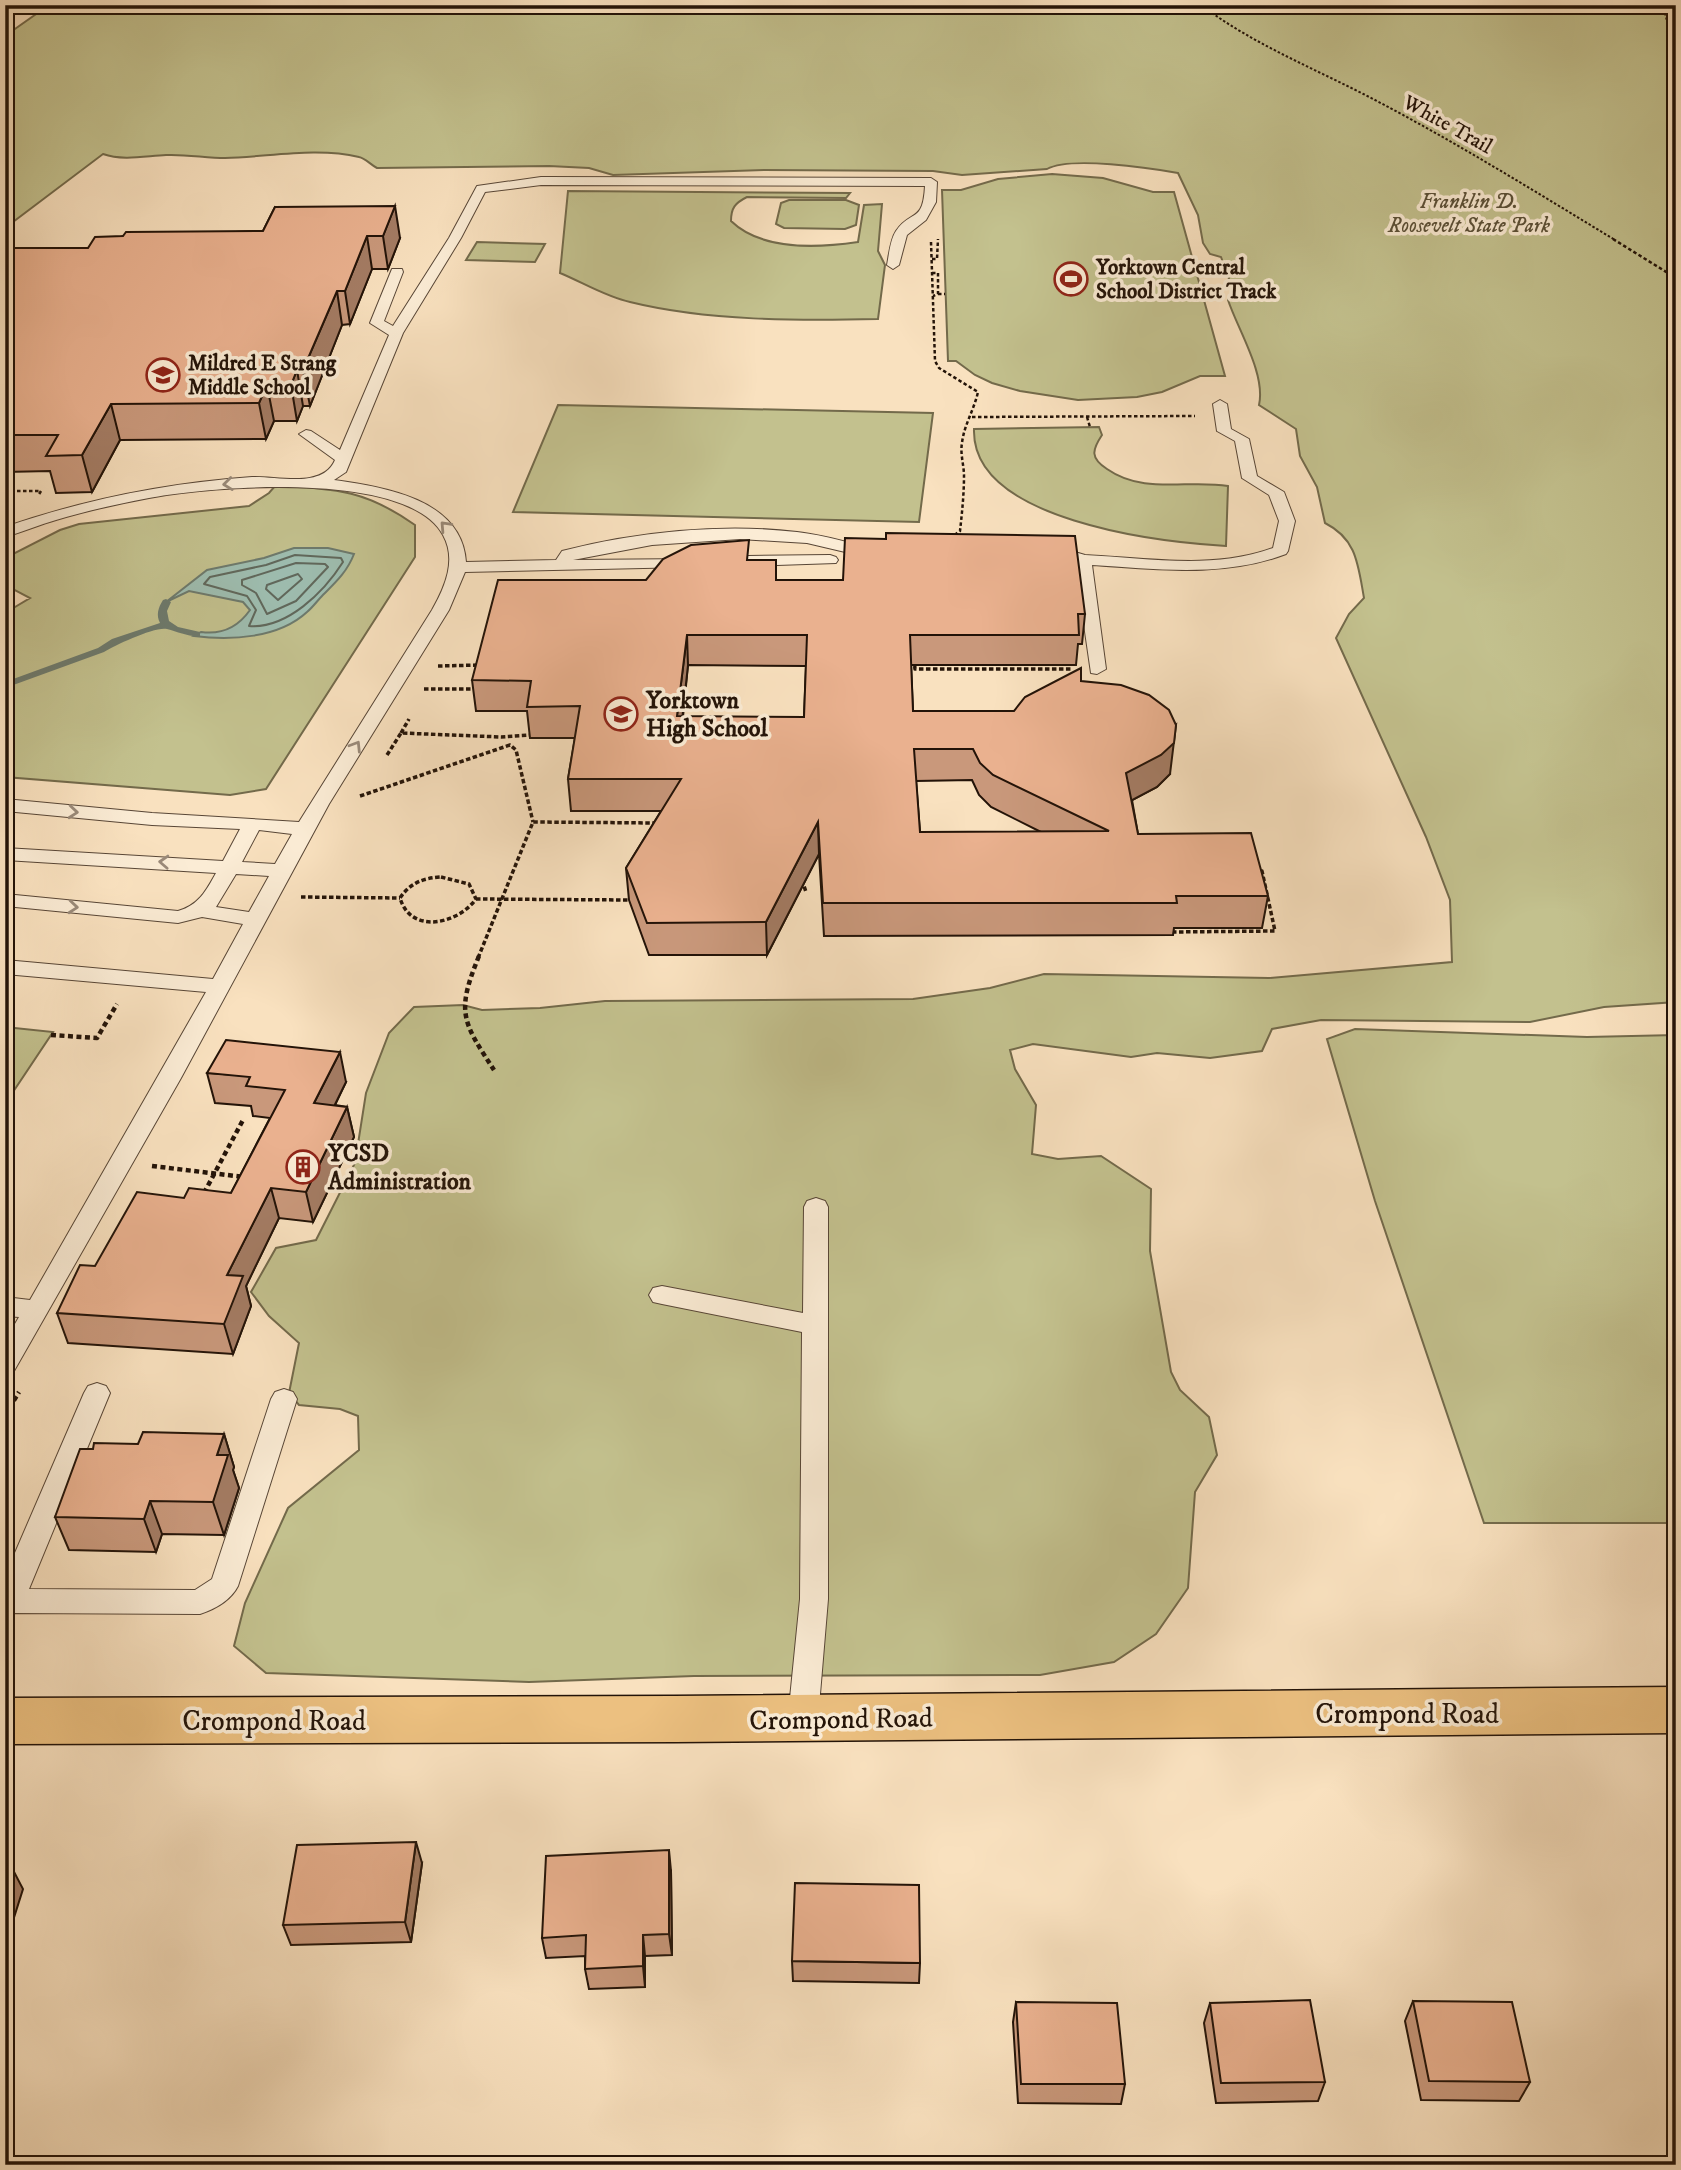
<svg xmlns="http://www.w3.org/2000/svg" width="1681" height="2170" viewBox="0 0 1681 2170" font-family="'IM FELL DW Pica',serif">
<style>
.green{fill:#c3c18e;stroke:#736a4b;stroke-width:2}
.water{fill:#9ebeb1;stroke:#6d7a6d;stroke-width:2}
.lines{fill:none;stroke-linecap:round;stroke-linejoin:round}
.shore{stroke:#60685c;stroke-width:2}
.stream{fill:#6d7a6d;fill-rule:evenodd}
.service-casing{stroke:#584636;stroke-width:2}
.trunk-casing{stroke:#231308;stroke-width:3}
.path-far3{stroke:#231308;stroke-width:2;stroke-dasharray:2.5 2;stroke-linecap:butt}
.path-far2{stroke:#231308;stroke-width:2.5;stroke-dasharray:3.5 2.5;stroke-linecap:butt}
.path-far1{stroke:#231308;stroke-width:3.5;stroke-dasharray:4.5 2.5;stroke-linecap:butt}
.path{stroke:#231308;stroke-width:4.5;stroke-dasharray:5 3.5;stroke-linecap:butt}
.service{fill:#fbecd5;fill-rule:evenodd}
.trunk{fill:#ecc080;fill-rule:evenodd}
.wall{fill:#c9987b;stroke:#231308;stroke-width:2;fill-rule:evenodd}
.shaded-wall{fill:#a47c64;stroke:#231308;stroke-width:2}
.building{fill:#eab18f;stroke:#231308;stroke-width:2;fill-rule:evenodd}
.oneway{stroke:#9a8a79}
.labels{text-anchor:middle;stroke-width:7;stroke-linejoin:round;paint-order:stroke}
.far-street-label{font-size:21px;fill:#231308;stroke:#fbecd5}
.far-park-label{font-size:21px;font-style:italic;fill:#5b5037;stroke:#fbecd5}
.far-poi-label{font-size:21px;font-weight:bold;fill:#231308;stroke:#fbecd5;text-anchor:start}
.poi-label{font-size:24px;font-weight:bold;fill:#231308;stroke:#fbecd5;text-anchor:start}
.near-street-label{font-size:28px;fill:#231308;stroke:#fbecd5}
</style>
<rect width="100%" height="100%" fill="#f9e1bf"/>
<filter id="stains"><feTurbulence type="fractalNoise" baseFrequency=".00286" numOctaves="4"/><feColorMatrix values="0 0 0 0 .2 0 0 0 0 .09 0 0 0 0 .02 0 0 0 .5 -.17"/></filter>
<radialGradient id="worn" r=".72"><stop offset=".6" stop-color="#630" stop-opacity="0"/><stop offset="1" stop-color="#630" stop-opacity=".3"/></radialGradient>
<path class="green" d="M 49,5 L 1676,5 L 1676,1002 L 1604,1007 L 1530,1022 L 1321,1020 L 1272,1029 L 1262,1051 L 1210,1058 L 1157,1053 L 1131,1057 L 1033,1044 L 1010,1050 L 1015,1069 L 1036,1105 L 1032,1154 L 1058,1159 L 1101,1156 L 1151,1189 L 1150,1251 L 1171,1372 L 1180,1390 L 1209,1417 L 1217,1455 L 1195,1492 L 1188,1588 L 1156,1634 L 1114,1662 L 1040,1675 L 694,1676 L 529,1682 L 266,1673 L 234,1646 L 245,1603 L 288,1508 L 359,1450 L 358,1416 L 340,1409 L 299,1405 L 289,1393 L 299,1343 L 269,1316 L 251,1292 L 276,1248 L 316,1240 L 355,1163 L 366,1093 L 389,1033 L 414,1007 L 463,1005 L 482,1010 L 540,1008 L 605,1001 L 913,999 L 990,988 L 1044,974 L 1269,978 L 1452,962 L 1450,900 L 1426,837 L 1336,638 L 1349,614 L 1364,598 C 1358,565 1357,539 1325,523 L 1317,487 L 1300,456 L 1296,429 L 1259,405 C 1266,374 1238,330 1228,300 L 1233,290 L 1221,257 L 1210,254 L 1203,243 L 1198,215 L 1178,173 C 1150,168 1070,156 1047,169 L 962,175 L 933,171 L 764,170 L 613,175 L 589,168 L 549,166 L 377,168 C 371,165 365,158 359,157 C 316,147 269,157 225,158 C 206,158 186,154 166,155 C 145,156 123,161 103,154 L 5,228 L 5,36 Z
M 1052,174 L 1103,178 L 1153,192 L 1174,192 L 1225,376 L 1200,376 L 1162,392 L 1137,397 L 1078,400 L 1020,391 L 992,383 L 975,375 L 956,361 L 948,361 L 942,190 L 961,190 L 998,179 Z
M 568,191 L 850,193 L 846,198 L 747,197 C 735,203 731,208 731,221 C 762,251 817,248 858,242 L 864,205 L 882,204 L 878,251 L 885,265 L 878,319 C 799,321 707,321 630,302 C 606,297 582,282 560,273 Z
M 789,200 L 846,200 L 859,205 L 856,225 L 845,229 L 784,228 L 776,224 L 781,203 Z
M 477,242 L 545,244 L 535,262 L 466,260 Z
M 558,405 L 933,413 L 919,522 L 513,512 Z
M 1099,427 L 1102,435 C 1092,450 1090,458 1107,469 C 1144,495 1188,479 1228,486 L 1226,546 C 1160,542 971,521 974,429 Z
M 275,486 C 336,489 364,489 415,525 L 415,557 L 266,789 L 230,795 L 5,777 L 5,613 L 30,598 L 5,585 L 5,558 L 60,530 L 79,524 L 249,506 L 269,493 Z
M 5,1027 L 53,1032 L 5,1104 Z
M 1355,1029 L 1587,1037 L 1676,1035 L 1676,1523 L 1484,1523 L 1375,1201 L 1327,1039 Z"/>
<path class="water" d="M 294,548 L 328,548 L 354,554 C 347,572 336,582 322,596 C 317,601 313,607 307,612 C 279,638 231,641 194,636 L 201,632 C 222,635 238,627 250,610 L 243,602 L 189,591 L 166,602 L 207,570 L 264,558 Z"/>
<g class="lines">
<path class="shore" d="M 295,555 L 341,558 L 343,562 C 324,592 287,629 249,626 L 256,610 L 247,596 L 204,584 L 210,577 L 266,565 Z
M 296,563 L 325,564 L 328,567 L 296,601 L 267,614 L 256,593 L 242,585 L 242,580 Z
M 298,574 L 302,579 L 278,600 L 266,589 L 267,585 Z"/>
<path class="stream" d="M 166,599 L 171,602 L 167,611 L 169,621 L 178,627 L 200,632 L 200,636 C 189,637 178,632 167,629 C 156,626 115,645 104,652 L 5,688 L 5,682 L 98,648 L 112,639 L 160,623 C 156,615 158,608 163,600 Z"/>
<defs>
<path id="service" d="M 541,177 L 931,178 L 937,182 L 936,202 L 926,220 L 907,235 L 899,265 L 893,269 L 887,265 C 889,255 890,240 896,231 C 911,209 923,224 925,186 L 541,185 L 485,192 L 461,238 L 403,333 L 346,472 L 334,480 C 384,487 462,499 466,562 L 556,560 L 562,551 C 636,532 721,523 797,532 C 825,535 853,544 881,551 L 883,554 L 875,559 L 807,543 L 740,539 L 652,545 L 573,560 L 695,559 L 697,562 L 689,567 L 465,572 L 449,610 L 329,804 L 181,1078 L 14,1371 L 5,1374 L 5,1341 L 19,1317 L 5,1316 L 5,1297 L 30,1300 L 206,992 L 5,974 L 5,960 L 213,979 L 243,924 L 202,917 L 178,923 L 5,906 L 5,894 L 178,911 C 199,905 206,891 216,873 L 5,860 L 5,848 L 223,861 L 240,829 L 152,825 L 5,811 L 5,799 L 152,813 L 299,822 L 432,610 C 445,587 457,560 443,535 C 408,470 211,486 149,498 C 117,504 86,511 56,520 C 39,525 22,532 5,537 L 5,527 C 86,499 167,483 252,477 C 278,476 323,489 335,460 L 299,434 L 306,430 L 311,431 L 340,450 L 389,335 L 370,323 L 392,269 L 402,269 L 403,272 L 384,321 L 393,326 L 449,238 L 477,186 ZM 259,830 L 292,834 L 275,864 L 242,862 ZM 236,874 L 269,876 L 249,912 L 216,907 Z
M 1220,400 L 1227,404 L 1231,429 L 1249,439 L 1257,476 L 1284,492 L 1295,521 L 1288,551 L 1286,554 C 1223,578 1157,569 1092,565 L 1106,669 L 1097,674 L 1091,673 L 1075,563 L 1043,558 L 1041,555 L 1043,552 L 1068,550 L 1085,555 C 1146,558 1214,570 1273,548 L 1279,521 L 1269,495 L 1242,478 L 1235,441 L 1217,431 L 1213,404 Z
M 830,555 L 836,557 L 838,560 L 836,563 L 748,566 L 740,561 L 748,556 Z
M 816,1198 L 825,1201 L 828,1207 L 828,1599 L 818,1718 L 814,1728 L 803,1732 L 792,1728 L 788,1718 L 800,1599 L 802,1332 L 662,1304 L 653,1302 L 649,1295 L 653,1288 L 662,1286 L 803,1313 L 804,1207 L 807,1201 Z
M 97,1383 L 106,1386 L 110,1393 L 29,1589 L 195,1590 L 212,1579 L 271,1399 L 275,1392 L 284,1389 L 293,1392 L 297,1399 L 238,1586 C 231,1600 215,1609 200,1614 L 14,1613 L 5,1616 L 5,1576 L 84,1393 L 88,1386 Z"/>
<path id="trunk" d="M 1676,1687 L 1676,1733 L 675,1742 L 5,1744 L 5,1698 L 675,1696 Z"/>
</defs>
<use href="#service" class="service-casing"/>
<use href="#trunk" class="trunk-casing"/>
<path class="path-far3" d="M 1201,5 C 1254,45 1316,69 1375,100 C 1457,143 1536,192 1615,240
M 1655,5 L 1664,10 L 1669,28 L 1676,35"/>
<path class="path-far2" d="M 1613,239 L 1676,278
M 931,242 L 935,361 L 939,368 L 978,392 C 974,410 964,425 962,443 C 960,454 964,465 964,476 C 964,494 962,513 960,531 L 953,536
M 932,259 L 937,259 L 938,239
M 932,273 L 938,273 L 938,294 L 933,296
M 938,294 L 945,294
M 972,417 L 1195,416
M 1087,417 L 1090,427
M 5,491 L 41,491 L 38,496"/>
<path class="path-far1" d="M 914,659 L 915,669 L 1072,669
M 438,666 L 479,665
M 424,689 L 478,689
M 401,733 L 409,719
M 387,755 L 401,733 L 501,737 L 531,735
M 360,796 L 510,745 L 516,750 L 533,822
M 441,877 L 469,884 L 476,899 C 458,924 411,935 400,898 C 410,883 423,878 441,877 Z
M 802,880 L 806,892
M 301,897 L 400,898
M 476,899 L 629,900
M 1172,932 L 1275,931 L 1262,871 L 1256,871
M 478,958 L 533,822 L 658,823"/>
<path class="path" d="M 479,956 C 456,1012 462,1021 494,1070
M 51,1035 L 97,1038 L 117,1004
M 152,1166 L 244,1177
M 204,1193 L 243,1120
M 5,1415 L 19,1392"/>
<use href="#service" class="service"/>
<use href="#trunk" class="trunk"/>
</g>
<path class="wall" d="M 275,207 L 400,238 L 388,269 L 372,269 L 350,324 L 342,325 L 310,406 L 303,406 L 297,421 L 274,421 L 266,439 L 120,440 L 92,492 L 56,493 L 50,471 L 5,472 L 5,248 L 88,248 L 123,236 L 263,231 Z
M 749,560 L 777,580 L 1085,614 L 1082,644 L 1078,644 L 1076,665 L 911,665 L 913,711 L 1014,711 L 1081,681 L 1170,774 L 1157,787 L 1132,800 L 1138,834 L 1268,896 L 1262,928 L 1174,928 L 1173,935 L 824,936 L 819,854 L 767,955 L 649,955 L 629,900 L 626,868 L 661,811 L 571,811 L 568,779 L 575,738 L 530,738 L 527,711 L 476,711 L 472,680 L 646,580 ZM 688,665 L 806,666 L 804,717 L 683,717 ZM 972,780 L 979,795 L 991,807 L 1041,832 L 920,832 L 916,781 Z
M 207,1073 L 346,1082 L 335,1105 L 347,1107 L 354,1137 L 313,1222 L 279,1218 L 246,1286 L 251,1306 L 233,1354 L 68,1343 L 57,1313 L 95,1266 L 184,1198 L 231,1193 L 270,1118 L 253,1116 L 251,1106 L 215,1103 Z
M 224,1434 L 234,1467 L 233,1470 L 239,1488 L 224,1535 L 162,1534 L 156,1552 L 69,1550 L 55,1517 L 93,1449 Z
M 422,1863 L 411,1942 L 291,1945 L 283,1925 Z
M 671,1871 L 672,1955 L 645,1956 L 645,1987 L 589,1989 L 585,1969 L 585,1956 L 546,1958 L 542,1938 Z
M 792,1961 L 920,1963 L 919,1983 L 793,1981 Z
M 1413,2001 L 1530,2082 L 1519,2101 L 1421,2100 L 1405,2021 Z
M 1016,2002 L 1125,2084 L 1121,2104 L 1018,2103 L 1013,2022 Z
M 1210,2003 L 1325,2082 L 1318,2101 L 1216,2103 L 1204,2023 Z"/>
<path class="shaded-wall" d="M 395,206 L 400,238 L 388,269 L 383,236 Z
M 367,236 L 372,269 L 350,324 L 345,291 Z
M 337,291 L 342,325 L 310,406 L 303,370 Z
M 297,370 L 303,406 L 297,421 L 291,385 Z
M 267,385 L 274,421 L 266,439 L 259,403 Z
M 111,404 L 120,440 L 92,492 L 82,455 Z
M 687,635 L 688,665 L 679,748 L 677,716 Z
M 1176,725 L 1170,774 L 1157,787 L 1123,805 L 1126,773 Z
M 818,822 L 819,854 L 767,955 L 766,922 Z
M 340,1052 L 346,1082 L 321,1133 L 314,1103 Z
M 347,1107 L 354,1137 L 313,1222 L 306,1192 Z
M 271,1188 L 279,1218 L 246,1286 L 251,1306 L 233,1354 L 224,1324 L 227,1275 Z
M 224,1434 L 234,1467 L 233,1470 L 239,1488 L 224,1535 L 213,1502 L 217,1455 Z
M 150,1501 L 162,1534 L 156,1552 L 144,1519 Z
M 416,1842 L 422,1863 L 411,1942 L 405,1922 Z
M 669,1850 L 671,1871 L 672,1955 L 669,1934 Z
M 12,1868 L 23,1889 L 5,1946 L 5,1888 Z
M 643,1935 L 645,1956 L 645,1987 L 643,1966 Z"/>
<path class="building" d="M 395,206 L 383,236 L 367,236 L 345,291 L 337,291 L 303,370 L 297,370 L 291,385 L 267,385 L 259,403 L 111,404 L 82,455 L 46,456 L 58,435 L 5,435 L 5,248 L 88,248 L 95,237 L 123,236 L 126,232 L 263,231 L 275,207 Z
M 886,533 L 1075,536 L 1085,614 L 1078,614 L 1079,635 L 910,635 L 913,711 L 1014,711 L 1025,697 L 1081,668 L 1081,681 L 1121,685 L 1149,695 L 1169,710 L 1176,725 L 1174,743 L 1161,755 L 1126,773 L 1138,834 L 1251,833 L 1268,896 L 1176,896 L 1177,903 L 823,903 L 818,822 L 766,922 L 647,923 L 626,868 L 681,779 L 568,779 L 580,706 L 527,707 L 531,681 L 472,680 L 498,580 L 646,580 L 663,559 L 691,545 L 749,540 L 747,560 L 776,560 L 776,580 L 843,580 L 845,538 L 886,539 ZM 687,635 L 807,635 L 804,717 L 677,716 ZM 914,749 L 973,749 L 980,763 L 993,775 L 1109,831 L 920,832 Z
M 226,1040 L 340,1052 L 314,1103 L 347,1107 L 306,1192 L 271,1188 L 227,1275 L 243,1276 L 224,1324 L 57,1313 L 80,1265 L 95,1266 L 137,1192 L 184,1198 L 189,1188 L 231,1193 L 285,1090 L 246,1086 L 250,1077 L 207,1073 Z
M 143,1432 L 224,1434 L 217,1455 L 228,1455 L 213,1502 L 150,1501 L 144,1519 L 55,1517 L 80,1449 L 93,1449 L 94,1443 L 138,1444 Z
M 416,1842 L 405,1922 L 283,1925 L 297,1845 Z
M 669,1850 L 669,1934 L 643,1935 L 643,1966 L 585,1969 L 586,1935 L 542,1938 L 546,1856 Z
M 5,1868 L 12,1868 L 5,1888 Z
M 795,1883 L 919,1885 L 920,1963 L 792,1961 Z
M 1310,2000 L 1325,2082 L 1221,2083 L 1210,2003 Z
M 1413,2001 L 1512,2002 L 1530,2082 L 1429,2081 Z
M 1016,2002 L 1117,2003 L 1125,2084 L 1021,2084 Z"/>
<defs><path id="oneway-chevron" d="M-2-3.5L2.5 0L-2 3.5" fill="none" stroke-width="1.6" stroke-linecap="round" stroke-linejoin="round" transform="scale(1.75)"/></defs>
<g class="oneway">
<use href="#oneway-chevron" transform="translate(228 484) rotate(173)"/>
<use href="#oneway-chevron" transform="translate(445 526) rotate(-133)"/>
<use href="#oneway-chevron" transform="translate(356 746) rotate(-58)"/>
<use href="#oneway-chevron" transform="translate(73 812) rotate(5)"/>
<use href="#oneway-chevron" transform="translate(164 862) rotate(-177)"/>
<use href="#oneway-chevron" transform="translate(73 907) rotate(5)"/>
</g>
<defs>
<symbol id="stadium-ring" viewBox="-11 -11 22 22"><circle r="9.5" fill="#fbecd5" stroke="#8f2418" stroke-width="1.5"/><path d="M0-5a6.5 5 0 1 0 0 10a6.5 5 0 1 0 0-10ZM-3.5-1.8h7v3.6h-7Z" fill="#8f2418"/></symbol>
<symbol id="school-ring" viewBox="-11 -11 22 22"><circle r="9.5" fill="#fbecd5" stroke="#8f2418" stroke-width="1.5"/><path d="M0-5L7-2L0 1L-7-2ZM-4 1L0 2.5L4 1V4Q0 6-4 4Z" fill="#8f2418"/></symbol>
<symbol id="building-ring" viewBox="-11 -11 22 22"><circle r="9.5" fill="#fbecd5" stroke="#8f2418" stroke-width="1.5"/><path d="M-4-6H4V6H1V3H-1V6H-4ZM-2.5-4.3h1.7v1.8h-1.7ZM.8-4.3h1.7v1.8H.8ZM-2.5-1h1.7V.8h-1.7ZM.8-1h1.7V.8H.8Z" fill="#8f2418"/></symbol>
</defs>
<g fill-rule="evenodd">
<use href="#stadium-ring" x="1052" y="260" width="38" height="38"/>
<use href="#school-ring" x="144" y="356" width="38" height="38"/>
<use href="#school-ring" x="602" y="695" width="38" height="38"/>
<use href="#building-ring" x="284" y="1148" width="38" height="38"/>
</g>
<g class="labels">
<g class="far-street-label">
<text transform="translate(1448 124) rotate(29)" y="7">White Trail</text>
</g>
<g class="far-park-label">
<text x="1469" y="208">Franklin D.<tspan x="1469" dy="24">Roosevelt State Park</tspan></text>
</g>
<g class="far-poi-label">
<text x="1096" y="274">Yorktown Central<tspan x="1096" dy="24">School District Track</tspan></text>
<text x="188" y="370">Mildred E Strang<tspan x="188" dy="24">Middle School</tspan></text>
</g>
<g class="poi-label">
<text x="646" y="708">Yorktown<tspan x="646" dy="28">High School</tspan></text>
<text x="328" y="1161">YCSD<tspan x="328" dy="28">Administration</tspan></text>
</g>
<g class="near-street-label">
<text x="1407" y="1723">Crompond Road</text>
<text transform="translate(841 1718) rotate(-1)" y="10">Crompond Road</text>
<text x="274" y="1730">Crompond Road</text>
</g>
</g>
<rect width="1681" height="2170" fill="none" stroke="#f9e1bf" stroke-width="28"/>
<rect x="7" y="7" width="1667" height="2156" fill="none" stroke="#231308" stroke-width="3.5"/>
<rect x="14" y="14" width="1653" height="2142" fill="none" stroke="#231308" stroke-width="2"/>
<rect width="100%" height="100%" filter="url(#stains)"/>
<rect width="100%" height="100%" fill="url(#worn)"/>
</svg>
